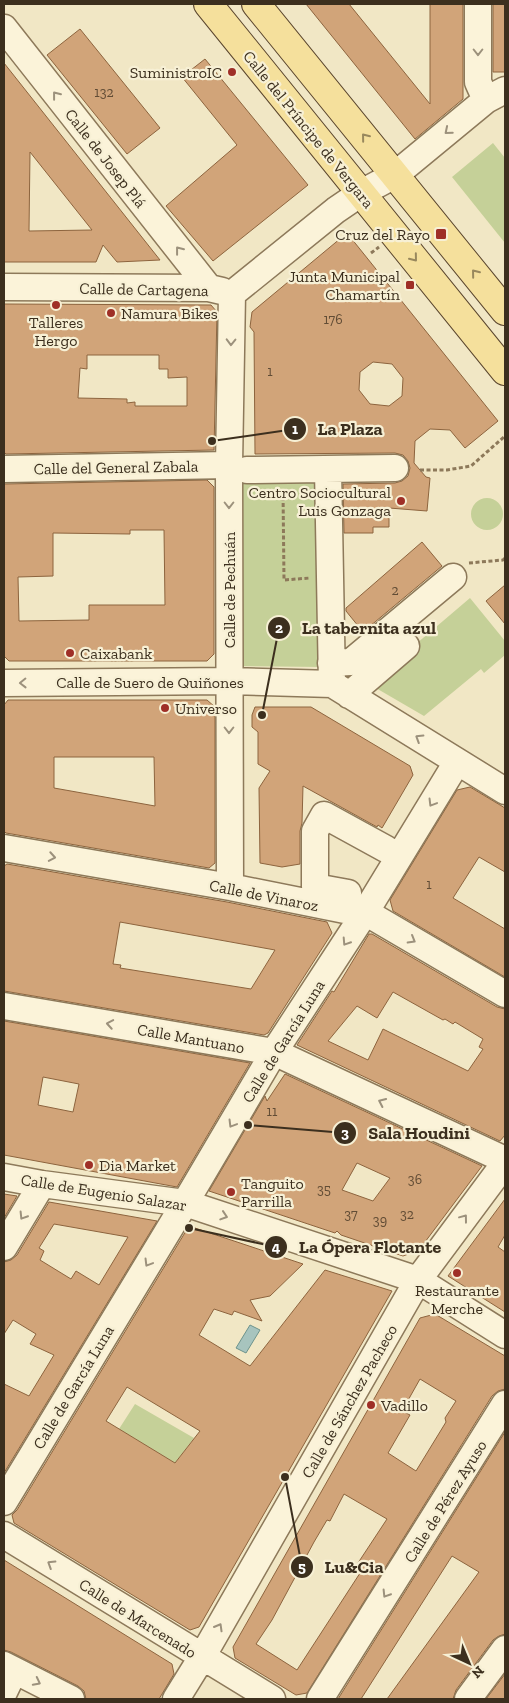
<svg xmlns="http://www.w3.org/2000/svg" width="509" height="1703" viewBox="0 0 509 1703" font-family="'Zilla Slab',serif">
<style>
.green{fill:#c5d098}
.water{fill:#a7c4be;stroke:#6d938c}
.building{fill:#d1a479;stroke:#8d643e;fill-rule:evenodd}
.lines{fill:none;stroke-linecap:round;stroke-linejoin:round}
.minor-casing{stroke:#8d795a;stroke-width:29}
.major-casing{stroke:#5b462e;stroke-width:30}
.path{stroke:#8d795a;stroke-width:3;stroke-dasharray:4 2.5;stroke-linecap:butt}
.minor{stroke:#fbf3d9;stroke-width:26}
.major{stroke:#f5e09c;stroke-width:28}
.oneway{stroke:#9c917c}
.oneway2{stroke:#98885d}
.poi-dot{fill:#9f2f27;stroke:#f7f0d5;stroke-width:2}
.labels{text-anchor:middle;stroke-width:4.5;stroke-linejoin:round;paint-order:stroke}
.number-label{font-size:14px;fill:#614c35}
.poi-label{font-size:16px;fill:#3c2f1e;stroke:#f7f0d5;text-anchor:start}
.street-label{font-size:16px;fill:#3c2f1e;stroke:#f7f0d5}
.leader{fill:none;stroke:#3c2f1e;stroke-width:2}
.callout-dot{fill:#3c2f1e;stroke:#f7f0d5;stroke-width:2}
.mark-label{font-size:15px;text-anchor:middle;font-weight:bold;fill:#fff}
.callout-label{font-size:18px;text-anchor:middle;font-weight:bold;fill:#3c2f1e;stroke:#f7f0d5;stroke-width:4.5;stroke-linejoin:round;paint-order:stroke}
</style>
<rect width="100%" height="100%" fill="#f1e7c5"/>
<path class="green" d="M 493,143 L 505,158 L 505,243 L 452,177 Z
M 238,473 L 321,474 L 322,667 L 238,666 Z
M471 514a16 16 0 1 1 32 0a16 16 0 1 1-32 0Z
M 470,598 L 505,641 L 505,655 L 484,673 L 481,669 L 424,716 L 369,684 Z
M 135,1404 L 194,1438 L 175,1463 L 119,1429 Z"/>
<path class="water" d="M 250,1325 L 260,1330 L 246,1353 L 236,1348 Z"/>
<path class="building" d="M 306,4 L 349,4 L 430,104 L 430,4 L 463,4 L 463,99 L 415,139 Z
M 493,4 L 505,4 L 505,72 L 493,72 Z
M 80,29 L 160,128 L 127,154 L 47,55 Z
M 205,59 L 308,185 L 213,261 L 166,206 L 237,145 L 182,77 Z
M 4,63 L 160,260 L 117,262 L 103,245 L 96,262 L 4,262 ZM 30,152 L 92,230 L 29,231 Z
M 347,233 L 498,421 L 465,448 L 450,430 L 430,429 L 415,441 L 414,463 L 426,477 L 430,478 L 427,511 L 389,508 L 389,527 L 373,527 L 373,533 L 344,533 L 343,484 L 395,483 L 402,481 L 408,476 L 410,468 L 408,461 L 403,455 L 395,453 L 255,454 L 254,332 L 250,327 L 252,312 ZM 373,362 L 392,364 L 403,378 L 402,396 L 389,406 L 370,404 L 359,390 L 360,372 Z
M 4,304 L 211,305 L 217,312 L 214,450 L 6,454 L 4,452 ZM 87,355 L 159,355 L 159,369 L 168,369 L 168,378 L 187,377 L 187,406 L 135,406 L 135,402 L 127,403 L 127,399 L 78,398 L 80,368 L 87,369 Z
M 207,480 L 214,487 L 214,654 L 207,661 L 9,661 L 4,656 L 4,484 ZM 130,530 L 164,530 L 165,605 L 89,605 L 89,620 L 19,621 L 18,577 L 53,576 L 53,533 L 130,534 Z
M 422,542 L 442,566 L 363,632 L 346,611 L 346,608 Z
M 505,585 L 505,624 L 486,601 Z
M 8,700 L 207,700 L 215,707 L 215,863 L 209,868 L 6,833 L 4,831 L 4,705 ZM 54,757 L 154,757 L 155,806 L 54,788 Z
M 255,707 L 311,707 L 410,766 L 413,775 L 382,828 L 378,825 L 377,827 L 303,786 L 302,823 L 300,831 L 300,864 L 282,867 L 260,863 L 259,788 L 270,771 L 258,764 L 258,732 L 252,727 L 252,715 Z
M 470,787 L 505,808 L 505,872 L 479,857 L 453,898 L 505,929 L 505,977 L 393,911 L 390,900 L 457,790 Z
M 7,864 L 227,902 L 327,922 L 332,933 L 268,1033 L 264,1035 L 4,991 L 4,866 ZM 120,922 L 275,950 L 251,989 L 120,968 L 121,965 L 113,964 Z
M 369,934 L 372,934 L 497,1007 L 505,1009 L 505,1135 L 500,1141 L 297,1045 L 332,991 L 334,992 ZM 393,992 L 443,1020 L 445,1019 L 453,1024 L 455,1022 L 483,1039 L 479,1047 L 483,1049 L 468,1071 L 383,1029 L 368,1060 L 328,1041 L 357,1006 L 377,1018 Z
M 4,1021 L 250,1063 L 177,1187 L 4,1155 ZM 43,1077 L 79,1084 L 73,1112 L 38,1105 Z
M 285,1074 L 482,1166 L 419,1250 L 403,1256 L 341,1235 L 337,1231 L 335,1233 L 209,1191 L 265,1096 L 267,1101 ZM 357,1163 L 390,1178 L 373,1201 L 342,1190 Z
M 4,1194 L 17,1196 L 4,1218 Z
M 505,1199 L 505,1235 L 498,1247 L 505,1252 L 505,1312 L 448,1276 Z
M 49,1202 L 157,1221 L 4,1473 L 4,1384 L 29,1396 L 54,1355 L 30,1344 L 36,1334 L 13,1320 L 4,1334 L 4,1262 L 11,1260 L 17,1255 ZM 54,1224 L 128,1237 L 99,1285 L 76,1271 L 71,1279 L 40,1260 L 44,1251 L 39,1248 Z
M 189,1226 L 303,1264 L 270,1296 L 250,1300 L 262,1321 L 234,1311 L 232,1315 L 214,1309 L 199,1335 L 250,1366 L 325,1270 L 392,1291 L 199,1627 L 190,1630 L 14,1523 L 12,1515 L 17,1510 ZM 127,1387 L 200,1431 L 175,1463 L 106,1421 Z
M 435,1314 L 505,1356 L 505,1389 L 498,1391 L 492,1396 L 307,1693 L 296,1695 L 235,1658 L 233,1647 L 420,1318 ZM 420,1379 L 456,1401 L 445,1418 L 446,1422 L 416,1471 L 388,1453 L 410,1415 L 402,1411 ZM 344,1494 L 387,1519 L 356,1566 L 362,1570 L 297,1670 L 256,1644 L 272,1620 L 314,1542 L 327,1520 L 330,1521 Z
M 505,1432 L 505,1634 L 499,1636 L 493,1640 L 456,1690 L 453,1699 L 387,1699 L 479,1572 L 452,1556 L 361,1699 L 338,1699 Z
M 4,1560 L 172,1664 L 174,1674 L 159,1699 L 86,1699 L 84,1691 L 78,1686 L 11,1652 L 4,1650 Z
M 505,1674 L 505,1699 L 486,1699 Z"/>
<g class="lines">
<defs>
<path id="minor" d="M 478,4 L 478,82 L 486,100
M 4,28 L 209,288
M 4,287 L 209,288 L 222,291
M 232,294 L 336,210 L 361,193 L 395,175 L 486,100 L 505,90
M 4,469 L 229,465
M 328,469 L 332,684
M 247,470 L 395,468
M 331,663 L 351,662 L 453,577
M 4,683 L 229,681 L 332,684 L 505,791
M 349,695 L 406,646
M 4,848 L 230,887 L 345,910 L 365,912 L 505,994
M 230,887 L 229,465 L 232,294
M 348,893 L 315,887 L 315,831 L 324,815 L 386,849
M 4,1006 L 274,1052 L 505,1160
M 4,1177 L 42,1184 L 185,1203 L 418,1280 L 505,1335
M 4,1247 L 42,1184
M 4,1502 L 185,1203 L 274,1052 L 368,908 L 457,762
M 4,1535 L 272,1699
M 4,1665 L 71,1699
M 4,1692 L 14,1671
M 176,1699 L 202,1657 L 418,1280 L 505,1163
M 320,1699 L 505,1404
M 468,1699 L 505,1649"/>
<path id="major" d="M 208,4 L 505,371
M 256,4 L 505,311"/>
</defs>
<use href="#minor" class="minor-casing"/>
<use href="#major" class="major-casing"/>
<path class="path" d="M 371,253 L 379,247
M 420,470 L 447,470 L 471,466 L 505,436
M 283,490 L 284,580 L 310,578
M 469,563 L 503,560 L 505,558"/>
<use href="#minor" class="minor"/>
<use href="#major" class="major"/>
</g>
<defs><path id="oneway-chevron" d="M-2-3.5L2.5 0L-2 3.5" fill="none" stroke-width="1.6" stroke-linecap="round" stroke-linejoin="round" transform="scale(1.25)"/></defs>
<g class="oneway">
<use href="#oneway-chevron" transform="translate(478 52) rotate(90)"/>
<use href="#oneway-chevron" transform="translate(56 95) rotate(-128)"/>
<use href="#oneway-chevron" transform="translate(448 131) rotate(140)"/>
<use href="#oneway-chevron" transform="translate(179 250) rotate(-128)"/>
<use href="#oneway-chevron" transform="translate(231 342) rotate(91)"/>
<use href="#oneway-chevron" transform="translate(229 505) rotate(90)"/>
<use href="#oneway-chevron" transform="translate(23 683) rotate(179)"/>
<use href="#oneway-chevron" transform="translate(229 730) rotate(90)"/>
<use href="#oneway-chevron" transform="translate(419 738) rotate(-148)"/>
<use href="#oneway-chevron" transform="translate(432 803) rotate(121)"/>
<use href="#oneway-chevron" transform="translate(52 857) rotate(10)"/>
<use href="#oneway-chevron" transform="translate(412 940) rotate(30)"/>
<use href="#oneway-chevron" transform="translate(346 942) rotate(123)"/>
<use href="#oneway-chevron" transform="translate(110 1024) rotate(-170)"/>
<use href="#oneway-chevron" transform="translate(382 1102) rotate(-155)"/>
<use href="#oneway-chevron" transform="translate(232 1124) rotate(121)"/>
<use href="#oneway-chevron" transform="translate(23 1216) rotate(122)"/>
<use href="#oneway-chevron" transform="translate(224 1216) rotate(18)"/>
<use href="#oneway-chevron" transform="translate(464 1218) rotate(-53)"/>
<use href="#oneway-chevron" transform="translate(148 1263) rotate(121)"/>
<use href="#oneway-chevron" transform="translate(51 1564) rotate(-148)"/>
<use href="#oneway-chevron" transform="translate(386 1594) rotate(122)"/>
<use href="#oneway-chevron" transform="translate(219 1627) rotate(-60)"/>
<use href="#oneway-chevron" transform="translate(37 1682) rotate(27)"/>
</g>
<g class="oneway2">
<use href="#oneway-chevron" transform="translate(365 137) rotate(-129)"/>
<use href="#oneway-chevron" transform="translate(414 258) rotate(51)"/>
<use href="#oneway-chevron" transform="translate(475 273) rotate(-129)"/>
</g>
<g class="poi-dot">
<circle cx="232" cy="72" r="5"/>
<rect x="435" y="228" width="12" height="12" rx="2.5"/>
<rect x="405" y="280" width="10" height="10" rx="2.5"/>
<circle cx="56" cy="305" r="5"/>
<circle cx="111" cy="313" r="5"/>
<circle cx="401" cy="501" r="5"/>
<circle cx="70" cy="653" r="5"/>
<circle cx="165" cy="708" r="5"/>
<circle cx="89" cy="1165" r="5"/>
<circle cx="231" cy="1192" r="5"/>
<circle cx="457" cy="1273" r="5"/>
<circle cx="371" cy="1405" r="5"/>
</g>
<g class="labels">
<g class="number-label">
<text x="104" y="97">132</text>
<text x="333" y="324">176</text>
<text x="270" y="376">1</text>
<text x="395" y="595">2</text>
<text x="429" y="889">1</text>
<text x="272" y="1116">11</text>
<text x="415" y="1184">36</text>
<text x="324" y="1194">35</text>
<text x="351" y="1219">37</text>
<text x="407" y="1219">32</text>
<text x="380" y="1225">39</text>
</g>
<g class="poi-label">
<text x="222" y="78" text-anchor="end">SuministroIC</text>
<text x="430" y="240" text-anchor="end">Cruz del Rayo</text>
<text x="400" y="282" text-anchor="end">Junta Municipal<tspan x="400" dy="18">Chamartín</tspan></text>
<text x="121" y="319">Namura Bikes</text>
<text x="56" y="328" text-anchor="middle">Talleres<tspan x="56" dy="18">Hergo</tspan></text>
<text x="391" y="498" text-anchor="end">Centro Sociocultural<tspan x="391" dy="18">Luis Gonzaga</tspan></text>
<text x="80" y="659">Caixabank</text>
<text x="175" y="714">Universo</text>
<text x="99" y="1171">Dia Market</text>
<text x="241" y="1189">Tanguito<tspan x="241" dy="18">Parrilla</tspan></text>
<text x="457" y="1296" text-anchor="middle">Restaurante<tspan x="457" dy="18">Merche</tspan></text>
<text x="381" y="1411">Vadillo</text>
</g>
<g class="street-label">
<text transform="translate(309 129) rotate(51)" y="6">Calle del Príncipe de Vergara</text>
<text transform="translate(106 158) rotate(52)" y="6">Calle de Josep Plá</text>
<text transform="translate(144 289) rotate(1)" y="6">Calle de Cartagena</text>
<text transform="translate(116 467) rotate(-1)" y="6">Calle del General Zabala</text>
<text transform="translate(229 590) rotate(-90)" y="6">Calle de Pechuán</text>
<text x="150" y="688">Calle de Suero de Quiñones</text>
<text transform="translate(264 895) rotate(11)" y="6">Calle de Vinaroz</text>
<text transform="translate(191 1038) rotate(10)" y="6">Calle Mantuano</text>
<text transform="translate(283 1041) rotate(-58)" y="6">Calle de García Luna</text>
<text transform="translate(104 1192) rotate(9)" y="6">Calle de Eugenio Salazar</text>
<text transform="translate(73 1387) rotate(-59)" y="6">Calle de García Luna</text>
<text transform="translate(349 1401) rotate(-60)" y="6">Calle de Sánchez Pacheco</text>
<text transform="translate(445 1501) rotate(-58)" y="6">Calle de Pérez Ayuso</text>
<text transform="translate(138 1618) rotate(32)" y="6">Calle de Marcenado</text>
</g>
</g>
<path class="leader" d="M212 441L295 429M262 715L279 628M248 1125L345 1133M189 1228L276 1247M285 1477L302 1567"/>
<g class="callout-dot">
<circle cx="212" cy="441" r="5"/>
<circle cx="262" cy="715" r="5"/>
<circle cx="248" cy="1125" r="5"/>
<circle cx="189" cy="1228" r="5"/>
<circle cx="285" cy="1477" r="5"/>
<circle cx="295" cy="429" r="12"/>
<circle cx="279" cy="628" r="12"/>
<circle cx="345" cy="1133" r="12"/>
<circle cx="276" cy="1247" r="12"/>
<circle cx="302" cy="1567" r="12"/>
</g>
<g class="mark-label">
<text x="295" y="434">1</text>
<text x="279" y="633">2</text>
<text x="345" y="1138">3</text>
<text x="276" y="1252">4</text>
<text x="302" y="1572">5</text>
</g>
<g class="callout-label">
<text x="350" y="435">La Plaza</text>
<text x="369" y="634">La tabernita azul</text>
<text x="419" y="1139">Sala Houdini</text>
<text x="370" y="1253">La Ópera Flotante</text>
<text x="354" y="1573">Lu&amp;Cia</text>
</g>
<rect width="509" height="1703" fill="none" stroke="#3c2f1e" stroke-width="10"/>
<g transform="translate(469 1663) rotate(136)" stroke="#f7f0d5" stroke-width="4" paint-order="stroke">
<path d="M0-4L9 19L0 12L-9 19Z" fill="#3c2f1e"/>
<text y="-8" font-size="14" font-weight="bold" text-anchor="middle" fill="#3c2f1e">N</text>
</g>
</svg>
